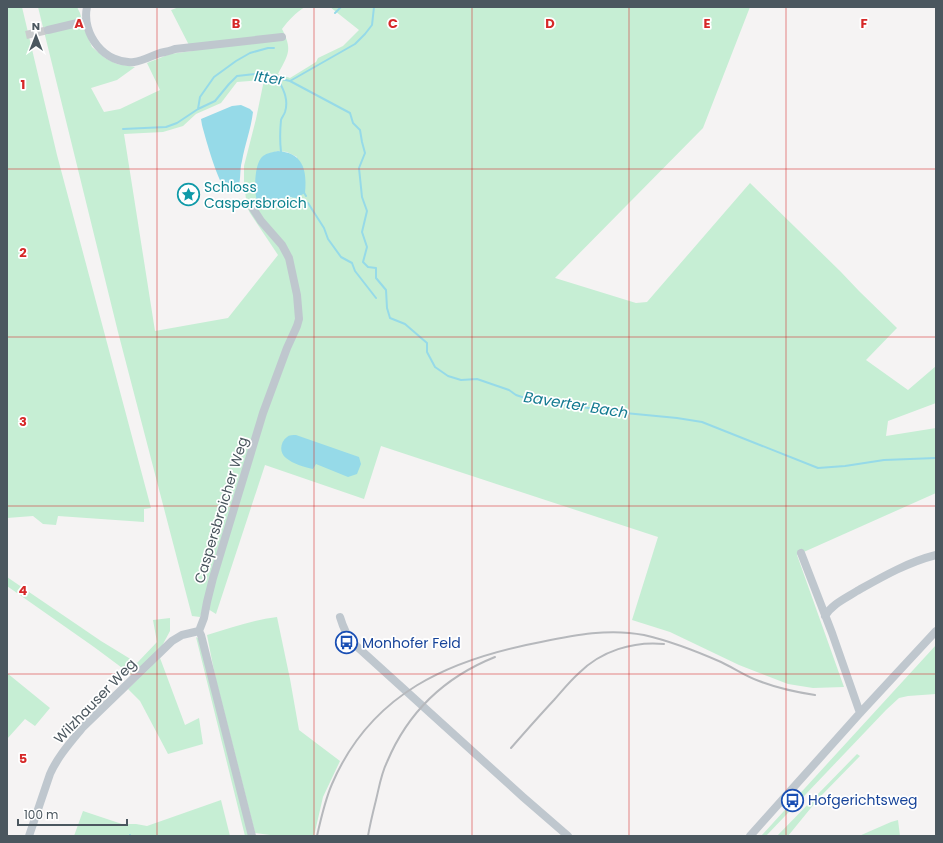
<svg xmlns="http://www.w3.org/2000/svg" width="943" height="843" viewBox="0 0 943 843" font-family="Poppins,sans-serif">
<style>
.green{fill:#c6eed4;fill-rule:evenodd}
.water{fill:#96dae8}
.lines{fill:none;stroke-linecap:round;stroke-linejoin:round}
.stream{stroke:#96dae8;stroke-width:2}
.minor-tunnel{stroke:#caccce;stroke-width:8;stroke-dasharray:8 4;stroke-linecap:butt}
.minor{stroke:#bfc7ce;stroke-width:8}
.rail{stroke:#b6b8bc;stroke-width:2}
.grid{fill:none;stroke:#d62828;stroke-width:1;stroke-opacity:0.55}
.labels{text-anchor:middle;stroke-width:3.5;stroke-linejoin:round;paint-order:stroke}
.culture-label{font-size:14px;fill:#0d838f;stroke:#fff;text-anchor:start}
.street-label{font-size:14px;fill:#4b575f;stroke:#fff}
.transit-label{font-size:14px;fill:#164399;stroke:#fff;text-anchor:start}
.water-label{font-size:15px;font-style:italic;fill:#157b91;stroke:#fff}
.grid-label{font-size:13px;text-anchor:middle;font-weight:bold;fill:#d62828;stroke:#fff;stroke-width:3.5;stroke-linejoin:round;paint-order:stroke}
</style>
<rect width="100%" height="100%" fill="#f5f3f3"/>
<path class="green" d="M 7,7 L 22,7 L 57,155 L 151,508 L 144,509 L 144,522 L 58,516 L 56,525 L 43,524 L 33,516 L 7,518 Z
M 38,7 L 77,7 L 80,13 L 84,28 L 92,47 L 105,58 L 117,64 L 135,67 L 117,80 L 91,88 L 104,112 L 120,109 L 160,90 L 147,63 L 170,54 L 192,51 L 171,10 L 179,7 L 305,7 C 295,13 289,20 282,29 C 293,50 288,55 278,74 L 290,78 L 316,62 L 318,58 L 343,46 L 359,30 L 330,7 L 750,7 L 703,128 L 555,278 L 636,303 L 647,302 L 750,183 L 841,272 L 859,291 L 897,328 L 866,360 L 908,390 L 936,366 L 936,403 L 888,421 L 886,436 L 936,428 L 936,493 L 797,555 L 844,687 L 813,688 L 788,684 L 739,665 L 670,632 L 632,620 L 658,537 L 381,446 L 364,499 L 265,465 L 216,614 L 208,609 L 203,608 L 200,617 L 192,616 L 118,332 ZM 264,80 L 256,119 L 244,166 L 244,183 L 247,207 L 250,213 L 278,255 L 228,318 L 155,331 L 124,134 L 163,132 L 183,126 L 196,114 L 221,103 L 237,82 ZM 278,151 L 287,152 L 297,157 L 292,198 L 289,197 L 286,198 L 261,202 L 257,201 L 268,154 Z
M 7,577 L 101,641 L 137,663 L 157,642 L 153,620 L 170,618 L 170,631 L 162,646 L 133,676 L 94,647 L 7,586 Z
M 277,617 L 290,679 L 299,730 L 340,761 L 323,797 L 314,836 L 278,836 L 255,833 L 215,676 L 207,635 C 230,628 253,620 277,617 Z
M 196,637 L 199,639 L 250,836 L 245,836 Z
M 936,645 L 936,694 L 908,696 L 899,698 L 886,710 L 766,836 L 761,836 Z
M 160,658 L 185,725 L 199,718 L 203,744 L 168,754 L 140,701 L 128,689 Z
M 7,673 L 50,708 L 35,726 L 25,719 L 7,739 Z
M 857,754 L 860,756 L 819,798 L 788,836 L 777,836 Z
M 221,800 L 230,836 L 74,836 L 83,811 L 122,824 L 136,824 L 147,826 Z
M 898,820 L 900,836 L 859,836 L 891,822 Z"/>
<path class="water" d="M 241,105 L 250,109 L 253,112 C 251,129 245,144 242,161 C 239,171 242,183 236,192 L 228,193 C 218,184 206,140 202,125 L 201,119 L 232,106 Z
M 278,151 C 304,153 307,171 305,193 L 296,198 L 289,197 L 286,198 L 261,202 L 257,201 C 254,191 254,163 263,156 C 267,153 273,152 278,151 Z
M 296,435 L 359,457 L 361,464 L 357,474 L 348,477 L 316,464 L 313,469 C 304,467 293,464 286,458 C 279,453 280,442 287,437 C 289,435 293,435 296,435 Z"/>
<g class="lines">
<path class="stream" d="M 335,13 L 341,7
M 278,79 C 283,89 289,99 285,112 C 284,115 282,117 281,120 C 280,130 280,143 281,152
M 290,81 L 350,113 L 353,123 L 360,130 L 362,142 L 365,153 L 359,168 L 362,197 L 367,211 L 362,232 L 367,247 L 363,262 L 368,267 L 376,268 L 376,278 L 386,290 L 387,308 L 390,318 L 405,324 L 427,343 L 427,352 L 435,367 L 448,376 L 461,380 L 477,379 L 509,390 L 516,395 L 525,398 L 533,397 L 559,404 L 625,413 L 677,418 L 702,422 L 818,468 L 845,466 L 884,460 L 936,458
M 198,109 L 200,97 L 214,77 L 236,61 L 250,53 L 268,48 L 274,48
M 123,129 L 166,127 L 177,123 L 198,109 L 215,101 L 229,84 L 237,76 L 255,74 L 265,75 L 290,81 L 355,44 L 365,34 L 372,25 L 374,7
M 303,191 L 306,196
M 308,203 L 324,228 L 328,239 L 341,257 L 352,263 L 355,271 L 376,298
M 130,836 L 130,835"/>
<path class="minor-tunnel" d="M 26,35 L 48,30"/>
<path class="minor" d="M 87,7 C 81,34 105,65 134,62 C 143,61 151,56 160,53 C 165,52 170,51 175,49 L 282,37
M 48,30 L 86,21
M 250,204 L 261,221 L 282,245 L 289,258 L 297,295 L 299,319 L 297,326 L 287,348 L 263,413 L 213,578 L 207,602 L 204,618 L 199,631 L 201,635 L 252,836
M 801,553 L 832,633 L 860,713
M 825,616 C 832,604 846,598 857,591 C 882,577 908,562 936,555
M 340,617 C 343,627 346,635 353,643 L 523,797 L 568,836
M 29,836 L 50,774 C 58,756 71,742 83,727 L 172,641 L 182,635 L 199,631
M 750,836 L 860,713 L 936,631"/>
<path class="rail" d="M 511,748 C 525,732 539,716 554,700 C 562,691 570,681 579,673 C 601,651 633,641 664,644
M 317,836 C 321,818 325,800 332,784 C 371,693 450,659 541,642 C 575,635 609,628 644,635 C 670,641 696,651 721,662 C 734,668 745,676 759,681 C 777,688 795,692 815,695
M 368,836 C 370,824 373,812 376,800 C 379,788 381,774 387,762 C 408,712 445,677 495,657"/>
</g>
<path class="grid" d="M 157,7 L 157,836M 314,7 L 314,836M 472,7 L 472,836M 629,7 L 629,836M 786,7 L 786,836M 7,169 L 936,169M 7,337 L 936,337M 7,506 L 936,506M 7,674 L 936,674"/>
<defs>
<symbol id="sight-ring" viewBox="-11 -11 22 22"><circle r="9.5" fill="#fff" stroke="#0f9aa8" stroke-width="1.5"/><path d="M0-6L1.8-2.2L6-1.7L2.9 1.2L3.7 5.4L0 3.3L-3.7 5.4L-2.9 1.2L-6-1.7L-1.8-2.2Z" fill="#0f9aa8"/></symbol>
<symbol id="bus-ring" viewBox="-11 -11 22 22"><circle r="9.5" fill="#fff" stroke="#1a4fb4" stroke-width="1.5"/><path d="M-5-6H5V4H4V6H2V4H-2V6H-4V4H-5ZM-3.5-4V0h7V-4ZM-3.5 1.2v1.5H-2V1.2ZM2 1.2v1.5H3.5V1.2Z" fill="#1a4fb4"/></symbol>
</defs>
<g fill-rule="evenodd">
<use href="#sight-ring" x="176" y="182" width="25" height="25"/>
<use href="#bus-ring" x="334" y="630" width="25" height="25"/>
<use href="#bus-ring" x="780" y="788" width="25" height="25"/>
</g>
<g class="labels">
<g class="culture-label">
<text x="204" y="192">Schloss<tspan x="204" dy="16">Caspersbroich</tspan></text>
</g>
<g class="street-label">
<text transform="translate(221 510) rotate(-73)" y="5">Caspersbroicher Weg</text>
<text transform="translate(95 701) rotate(-46)" y="5">Wilzhauser Weg</text>
</g>
<g class="transit-label">
<text x="362" y="648">Monhofer Feld</text>
<text x="808" y="805">Hofgerichtsweg</text>
</g>
<g class="water-label">
<text transform="translate(269 78) rotate(8)" y="5">Itter</text>
<text transform="translate(576 405) rotate(9)" y="5">Baverter Bach</text>
</g>
</g>
<g class="grid-label">
<text x="79" y="28">A</text>
<text x="236" y="28">B</text>
<text x="393" y="28">C</text>
<text x="550" y="28">D</text>
<text x="707" y="28">E</text>
<text x="864" y="28">F</text>
<text x="23" y="89">1</text>
<text x="23" y="257">2</text>
<text x="23" y="426">3</text>
<text x="23" y="595">4</text>
<text x="23" y="763">5</text>
</g>
<rect width="943" height="843" fill="none" stroke="#4b575f" stroke-width="16"/>
<g transform="translate(36 36)" stroke="#ffffff" stroke-width="3" paint-order="stroke">
<path d="M0-3L7 15L0 10L-7 15Z" fill="#4b575f"/>
<text y="-6" font-size="11" font-weight="bold" text-anchor="middle" fill="#4b575f">N</text>
</g>
<path d="M18 819v6h109v-6" fill="none" stroke="#4b575f" stroke-width="2"/>
<text x="24" y="819" font-size="12" fill="#4b575f" stroke="#ffffff" stroke-width="3" paint-order="stroke">100 m</text>
</svg>
